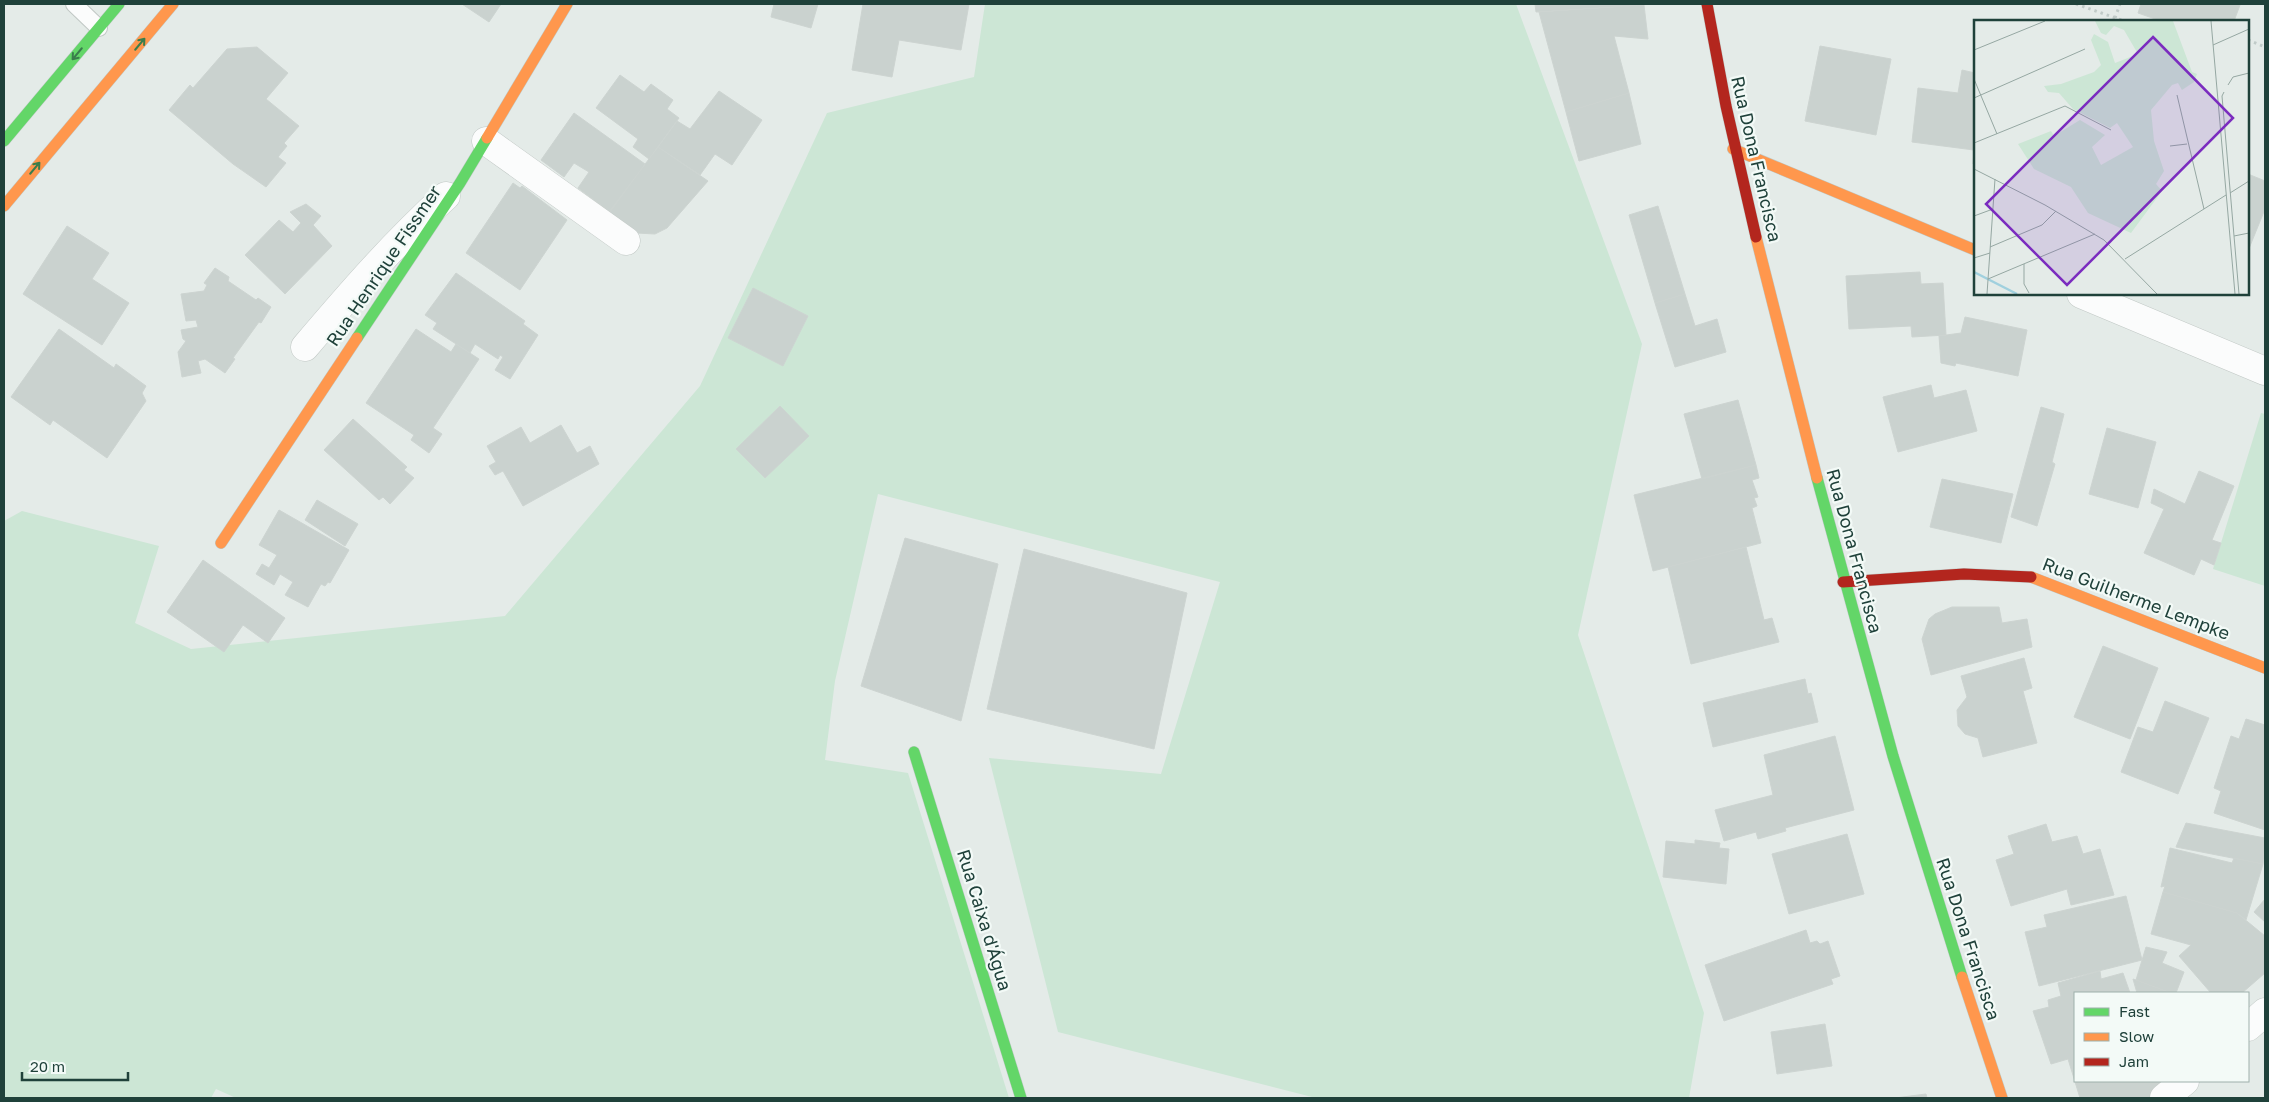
<svg xmlns="http://www.w3.org/2000/svg" width="2269" height="1102" viewBox="0 0 2269 1102" font-family="'Golos Text',sans-serif">
<style>
.green{fill:#cce6d5}
.building{fill:#cad2cf;stroke:#cdd4d1}
.lines{fill:none;stroke-linecap:round;stroke-linejoin:round}
.lane-casing{stroke:#c1c8c5;stroke-width:18}
.street-casing{stroke:#c1c8c5;stroke-width:29}
.fast-casing{stroke:#bfc9c6;stroke-width:12}
.slow-casing{stroke:#bfc9c6;stroke-width:12}
.jam-casing{stroke:#bfc9c6;stroke-width:12}
.path{stroke:#c0cbc8;stroke-width:3;stroke-dasharray:2.5 4;stroke-linecap:butt}
.lane{stroke:#fbfcfc;stroke-width:16}
.street{stroke:#fbfcfc;stroke-width:28}
.fast{stroke:#63d668;stroke-width:11}
.slow{stroke:#ff974d;stroke-width:11}
.jam{stroke:#b3261e;stroke-width:11}
.oneway{stroke:#3a7d4c}
.labels{text-anchor:middle;stroke-width:4.5;stroke-linejoin:round;paint-order:stroke}
.street-label{font-size:18px;fill:#1f413a;stroke:#f3faf7}
.inset-river{fill:none;stroke:#a0d0de;stroke-width:2.5}
.inset-road{fill:none;stroke:#95a7a2;stroke-width:1}
.view{fill:#7b2cbf;fill-opacity:0.15;stroke:#7b2cbf;stroke-width:2.5}
.inset-edge{fill:none;stroke:#1f413a;stroke-width:2.5}
</style>
<rect width="100%" height="100%" fill="#e4ebe8"/>
<path class="green" d="M 985,4 L 1516,4 L 1642,344 L 1578,635 L 1704,1013 L 1689,1098 L 1316,1098 L 1058,1032 L 989,758 L 1161,774 L 1220,582 L 878,494 L 835,681 L 825,760 L 908,773 L 1009,1098 L 236,1098 L 216,1089 L 211,1098 L 4,1098 L 4,521 L 22,511 L 159,546 L 135,623 L 191,649 L 505,616 L 700,386 L 827,113 L 974,77 Z
M 2261,413 L 2265,414 L 2265,586 L 2213,569 Z"/>
<path class="building" d="M 462,4 L 501,4 L 489,22 Z
M 774,4 L 818,4 L 811,28 L 771,17 Z
M 863,4 L 969,4 L 961,50 L 899,40 L 892,77 L 852,70 Z
M 1535,4 L 1644,4 L 1644,5 L 1536,12 Z
M 2141,4 L 2237,4 L 2240,5 L 2234,21 L 2161,21 L 2138,13 Z
M 1644,5 L 1648,39 L 1614,36 L 1629,93 L 1566,112 L 1539,12 Z
M 1820,46 L 1891,59 L 1876,135 L 1805,121 Z
M 257,47 L 288,73 L 266,99 L 299,126 L 284,143 L 287,146 L 278,157 L 286,163 L 266,187 L 233,164 L 169,110 L 190,85 L 193,88 L 227,49 Z
M 1962,70 L 1975,73 L 1975,164 L 1973,164 L 1974,150 L 1912,142 L 1918,88 L 1958,93 Z
M 620,75 L 644,92 L 651,84 L 673,100 L 667,109 L 679,118 L 649,159 L 633,147 L 638,139 L 596,108 Z
M 719,91 L 762,120 L 732,165 L 715,154 L 700,175 L 658,147 L 677,121 L 690,129 Z
M 1629,93 L 1641,144 L 1579,161 L 1566,112 Z
M 574,113 L 645,164 L 610,212 L 578,188 L 589,172 L 574,163 L 564,177 L 541,160 Z
M 658,147 L 708,181 L 667,228 L 655,234 L 637,233 L 609,212 Z
M 2248,174 L 2265,181 L 2265,209 L 2248,251 Z
M 513,183 L 520,188 L 522,186 L 567,220 L 520,290 L 466,253 Z
M 306,204 L 321,216 L 313,225 L 332,246 L 285,294 L 245,255 L 279,220 L 293,232 L 301,223 L 290,212 Z
M 1658,206 L 1685,294 L 1655,303 L 1629,215 Z
M 67,226 L 109,253 L 92,279 L 129,303 L 102,345 L 23,294 Z
M 215,268 L 229,277 L 228,281 L 256,300 L 258,298 L 271,307 L 261,323 L 259,322 L 233,358 L 235,359 L 225,373 L 205,359 L 198,361 L 201,373 L 182,377 L 178,352 L 186,341 L 183,339 L 181,330 L 198,327 L 196,320 L 186,321 L 181,294 L 204,291 L 207,285 L 204,283 Z
M 1920,272 L 1921,284 L 1943,283 L 1946,335 L 1912,337 L 1911,326 L 1849,329 L 1846,276 Z
M 456,273 L 525,321 L 523,324 L 538,335 L 510,379 L 495,370 L 503,357 L 500,355 L 498,359 L 475,344 L 470,353 L 433,329 L 437,323 L 425,315 Z
M 753,288 L 808,316 L 783,366 L 728,338 Z
M 1685,294 L 1695,326 L 1717,319 L 1726,352 L 1675,367 L 1655,303 Z
M 1965,317 L 2027,330 L 2018,376 L 1956,363 L 1955,366 L 1941,363 L 1939,336 L 1961,333 Z
M 59,329 L 114,368 L 116,364 L 146,386 L 142,393 L 146,401 L 107,458 L 53,420 L 50,425 L 11,397 Z
M 416,329 L 451,352 L 456,344 L 479,359 L 433,428 L 442,434 L 429,453 L 411,440 L 414,435 L 366,403 Z
M 1931,385 L 1934,398 L 1966,390 L 1977,431 L 1898,452 L 1883,397 Z
M 1738,400 L 1756,465 L 1702,479 L 1684,414 Z
M 780,406 L 809,436 L 765,478 L 736,449 Z
M 2041,407 L 2064,414 L 2052,462 L 2055,464 L 2037,526 L 2011,517 Z
M 353,419 L 407,467 L 404,470 L 414,478 L 390,504 L 383,497 L 379,500 L 324,450 Z
M 561,425 L 577,453 L 590,446 L 599,464 L 523,506 L 503,471 L 495,475 L 489,466 L 496,462 L 487,446 L 521,427 L 530,443 Z
M 2107,428 L 2156,442 L 2138,508 L 2089,494 Z
M 1756,465 L 1759,478 L 1752,480 L 1758,497 L 1754,498 L 1757,506 L 1752,508 L 1761,543 L 1653,571 L 1634,495 Z
M 2199,471 L 2234,486 L 2212,540 L 2221,543 L 2214,565 L 2201,559 L 2194,575 L 2144,553 L 2164,509 L 2151,503 L 2154,489 L 2185,504 Z
M 1942,479 L 2013,494 L 2001,543 L 1930,527 Z
M 317,500 L 358,524 L 345,546 L 305,520 Z
M 279,510 L 349,550 L 330,583 L 328,582 L 325,586 L 321,584 L 308,607 L 285,595 L 293,582 L 280,574 L 274,585 L 256,574 L 262,564 L 269,568 L 277,555 L 259,545 Z
M 905,538 L 998,564 L 961,721 L 861,686 Z
M 1746,547 L 1764,620 L 1772,618 L 1779,642 L 1691,664 L 1668,567 Z
M 1024,549 L 1187,593 L 1154,749 L 987,709 Z
M 203,560 L 285,618 L 268,643 L 243,625 L 224,652 L 167,612 Z
M 1952,607 L 1999,607 L 2002,623 L 2027,619 L 2032,647 L 1931,675 L 1922,639 L 1929,619 L 1935,614 Z
M 2103,646 L 2158,668 L 2130,739 L 2074,717 Z
M 2024,658 L 2032,688 L 2023,691 L 2037,743 L 1983,757 L 1978,738 L 1965,734 L 1958,726 L 1957,710 L 1967,697 L 1961,676 Z
M 1805,679 L 1808,694 L 1811,693 L 1818,722 L 1713,747 L 1703,703 Z
M 2165,701 L 2209,718 L 2178,794 L 2121,772 L 2138,727 L 2153,732 Z
M 2246,719 L 2265,725 L 2265,830 L 2214,813 L 2221,791 L 2214,788 L 2231,736 L 2239,739 Z
M 1835,736 L 1854,810 L 1785,828 L 1786,831 L 1758,839 L 1756,832 L 1724,841 L 1715,810 L 1773,795 L 1764,755 Z
M 2186,823 L 2265,838 L 2263,864 L 2176,847 Z
M 2046,824 L 2052,842 L 2077,836 L 2083,854 L 2100,849 L 2114,895 L 2071,905 L 2067,889 L 2011,906 L 1996,860 L 2014,854 L 2008,836 Z
M 1847,834 L 1864,894 L 1789,914 L 1772,854 Z
M 1695,840 L 1720,843 L 1719,848 L 1729,849 L 1726,884 L 1663,877 L 1666,841 L 1695,844 Z
M 2170,848 L 2232,863 L 2234,858 L 2263,864 L 2246,920 L 2237,913 L 2163,892 L 2165,886 L 2161,887 Z
M 2163,892 L 2237,913 L 2265,936 L 2265,973 L 2242,993 L 2211,993 L 2179,956 L 2191,945 L 2151,934 Z
M 2126,896 L 2142,960 L 2039,986 L 2025,932 L 2047,927 L 2044,915 Z
M 2265,899 L 2265,922 L 2254,912 Z
M 1806,930 L 1810,943 L 1817,941 L 1820,944 L 1828,941 L 1840,976 L 1831,979 L 1833,984 L 1724,1021 L 1705,965 Z
M 2146,947 L 2167,952 L 2162,963 L 2184,972 L 2176,993 L 2171,993 L 2136,980 Z
M 2100,971 L 2101,979 L 2123,973 L 2130,993 L 2075,993 L 2075,1081 L 2160,1081 L 2162,1087 L 2148,1098 L 2080,1098 L 2068,1059 L 2051,1064 L 2033,1011 L 2049,1007 L 2048,1000 L 2061,996 L 2058,983 Z
M 2133,979 L 2136,980 L 2171,993 L 2137,993 Z
M 1825,1024 L 1832,1066 L 1777,1074 L 1771,1032 Z
M 1926,1094 L 1927,1098 L 1895,1098 Z"/>
<g class="lines">
<defs>
<path id="lane" d="M 74,4 L 99,28"/>
<path id="street" d="M 486,141 L 626,241
M 2081,294 L 2265,371
M 305,347 C 350,294 394,243 446,196
M 2248,1027 L 2265,1012
M 2164,1098 L 2185,1081"/>
<path id="fast" d="M 4,141 L 119,4
M 357,338 L 460,183 L 487,138
M 1817,478 L 1893,756 L 1962,977
M 914,752 L 1021,1098"/>
<path id="slow" d="M 487,138 L 567,4
M 1733,149 L 1975,250
M 4,206 L 173,4
M 1756,237 L 1817,478
M 221,543 L 357,338
M 2031,577 L 2265,668
M 1962,977 L 2002,1098"/>
<path id="jam" d="M 1707,4 L 1726,106 L 1756,237
M 1843,582 L 1964,574 L 2031,577"/>
</defs>
<use href="#lane" class="lane-casing"/>
<use href="#street" class="street-casing"/>
<use href="#fast" class="fast-casing"/>
<use href="#slow" class="slow-casing"/>
<use href="#jam" class="jam-casing"/>
<path class="path" d="M 2076,4 L 2124,21
M 2115,18 L 2120,4
M 2248,40 L 2265,47"/>
<use href="#lane" class="lane"/>
<use href="#street" class="street"/>
<use href="#fast" class="fast"/>
<use href="#slow" class="slow"/>
<use href="#jam" class="jam"/>
</g>
<defs><path id="oneway-shaft" d="M-6 0H5M1.5-3L5.5 0L1.5 3" fill="none" stroke-width="1.6" stroke-linecap="round" stroke-linejoin="round" transform="scale(1.25)"/></defs>
<g class="oneway">
<use href="#oneway-shaft" transform="translate(140 44) rotate(-50)"/>
<use href="#oneway-shaft" transform="translate(77 54) rotate(130)"/>
<use href="#oneway-shaft" transform="translate(35 168) rotate(-50)"/>
</g>
<g class="labels">
<g class="street-label">
<text transform="translate(1756 159) rotate(77)" y="6">Rua Dona Francisca</text>
<text transform="translate(384 266) rotate(-56)" y="6">Rua Henrique Fissmer</text>
<text transform="translate(1854 551) rotate(75)" y="6">Rua Dona Francisca</text>
<text transform="translate(2136 599) rotate(21)" y="6">Rua Guilherme Lempke</text>
<text transform="translate(984 920) rotate(73)" y="6">Rua Caixa d'Água</text>
<text transform="translate(1968 939) rotate(72)" y="6">Rua Dona Francisca</text>
</g>
</g>
<g transform="translate(1974 20)">
<rect width="275" height="275" fill="#e4ebe8"/>
<path d="M 121,1 L 199,1 L 218,52 L 223,54 L 220,62 L 208,70 L 204,63 L 198,65 L 177,90 L 180,121 L 190,151 L 182,164 L 188,171 L 157,213 L 114,193 L 97,167 L 60,149 L 44,124 L 77,111 L 80,116 L 106,100 L 131,115 L 118,127 L 127,145 L 159,127 L 143,103 L 136,108 L 99,89 L 85,73 L 74,72 L 70,66 L 87,64 L 120,52 L 127,45 L 117,20 L 120,14 L 134,22 L 141,43 L 164,34 L 150,10 L 140,6 L 132,15 L 127,13 Z" fill="#cce6d5"/>
<path class="inset-river" d="M 0,252 L 43,274"/>
<path class="inset-road" d="M 237,1 L 261,274M 239,25 L 275,9M 0,30 L 71,1M 0,59 L 23,114M 254,65 L 259,57 L 275,53M 250,72 L 248,76 L 265,274M 203,75 L 230,189M 0,78 L 111,29M 0,123 L 91,86 L 137,110M 196,126 L 213,124M 0,149 L 71,185 L 130,220 L 183,274M 256,173 L 275,161M 0,196 L 19,189M 260,216 L 275,213M 16,227 L 68,205 L 82,191M 0,238 L 16,233M 151,239 L 252,175M 50,244 L 50,264 L 55,273M 14,259 L 121,214M 13,274 L 21,159"/>
<path class="view" d="M 179,17 L 259,98 L 93,265 L 12,184 Z"/>
<rect width="275" height="275" class="inset-edge"/>
</g>
<rect width="2269" height="1102" fill="none" stroke="#1f413a" stroke-width="10"/>
<rect x="2074" y="992" width="175" height="90" fill="#f3faf7" stroke="#9eb0ab"/>
<rect x="2084" y="1008" width="25" height="8" fill="#63d668" stroke="#9eb0ab"/>
<text x="2119" y="1017" font-size="15" fill="#1f413a">Fast</text>
<rect x="2084" y="1033" width="25" height="8" fill="#ff974d" stroke="#9eb0ab"/>
<text x="2119" y="1042" font-size="15" fill="#1f413a">Slow</text>
<rect x="2084" y="1058" width="25" height="8" fill="#b3261e" stroke="#9eb0ab"/>
<text x="2119" y="1067" font-size="15" fill="#1f413a">Jam</text>
<path d="M22 1072v8h106v-8" fill="none" stroke="#1f413a" stroke-width="2.5"/>
<text x="30" y="1072" font-size="15" fill="#1f413a" stroke="#f3faf7" stroke-width="4" paint-order="stroke">20 m</text>
</svg>
